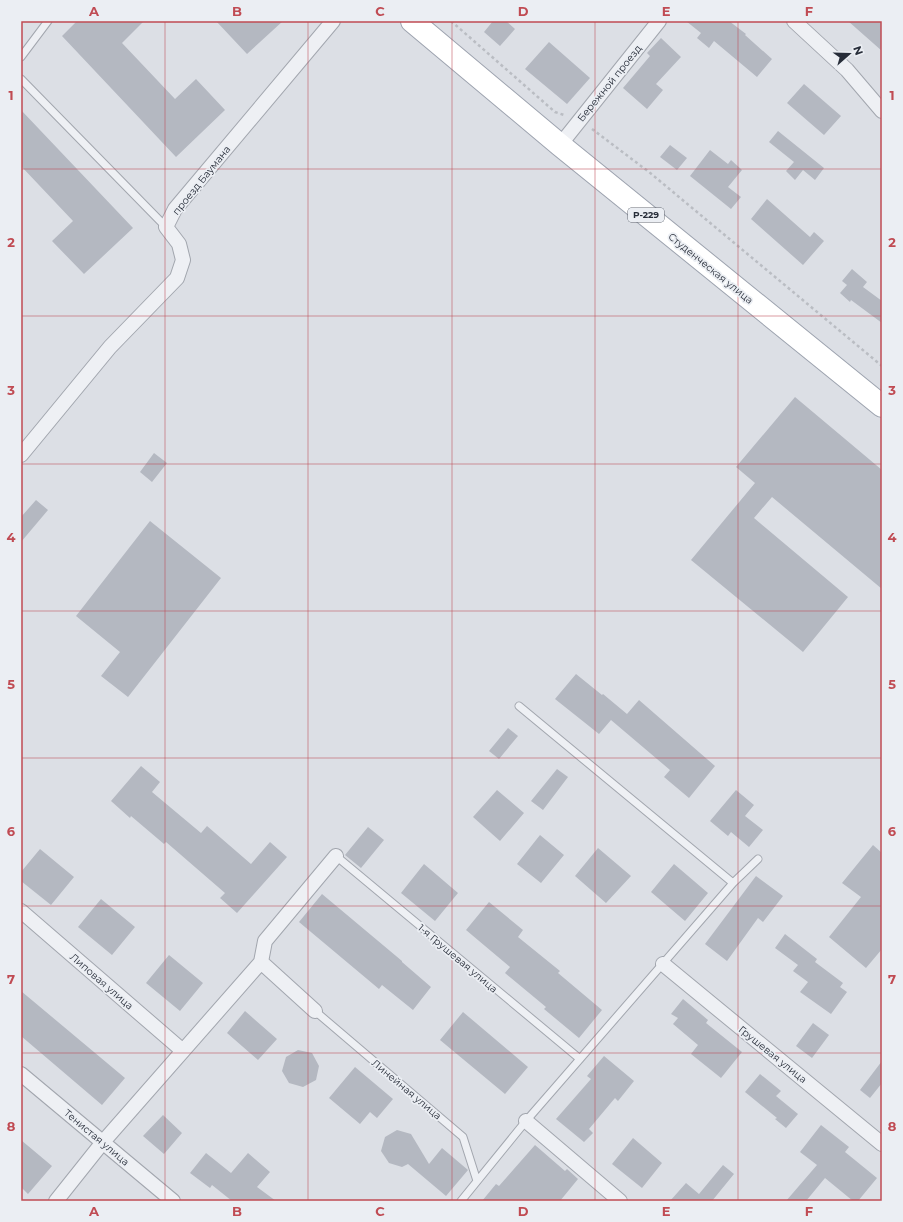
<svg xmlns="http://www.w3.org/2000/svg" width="903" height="1222" viewBox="0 0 903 1222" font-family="Montserrat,sans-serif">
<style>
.building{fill:#b4b8c1}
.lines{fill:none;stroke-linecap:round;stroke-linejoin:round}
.service-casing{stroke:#a2a6ae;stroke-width:9}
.minor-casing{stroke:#a2a6ae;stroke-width:16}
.primary-casing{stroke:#9da3af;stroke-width:24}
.path{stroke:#babdc3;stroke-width:2.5;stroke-dasharray:3 3;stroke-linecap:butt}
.service{stroke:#eef0f4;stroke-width:7}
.minor{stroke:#eef0f4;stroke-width:14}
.primary{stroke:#fff;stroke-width:22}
.grid{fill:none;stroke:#c04b53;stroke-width:1;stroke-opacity:0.55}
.labels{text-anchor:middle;stroke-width:3.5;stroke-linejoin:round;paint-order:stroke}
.shield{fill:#ebeef3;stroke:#626771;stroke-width:1}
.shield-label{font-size:9px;font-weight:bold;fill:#272d39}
.street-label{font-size:10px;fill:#272d39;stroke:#ebeef3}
.neatline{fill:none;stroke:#c04b53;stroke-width:1.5}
.grid-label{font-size:13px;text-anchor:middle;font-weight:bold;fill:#c04b53}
</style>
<rect width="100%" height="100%" fill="#dcdfe5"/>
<path class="building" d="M 77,21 L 144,21 L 122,43 L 175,99 L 196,79 L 225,110 L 176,157 L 62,36 Z
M 216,21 L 283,21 L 247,54 Z
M 493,21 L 506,21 L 515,29 L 500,46 L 484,32 Z
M 686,21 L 729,21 L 746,34 L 745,35 L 772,59 L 757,77 L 714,41 L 709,48 L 697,38 L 701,33 Z
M 848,21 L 882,21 L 882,51 Z
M 661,38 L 681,57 L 656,84 L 663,90 L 647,109 L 623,88 L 650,56 L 647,53 Z
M 549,42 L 590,78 L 567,104 L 525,69 Z
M 804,84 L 841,116 L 824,135 L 787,103 Z
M 21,110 L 133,228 L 84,274 L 52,241 L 73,221 L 21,166 Z
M 778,131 L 824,168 L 815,180 L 803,170 L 795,180 L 786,171 L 794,162 L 769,142 Z
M 670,145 L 687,158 L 677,170 L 660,157 Z
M 710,150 L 728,164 L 731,160 L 742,170 L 728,187 L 741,197 L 731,209 L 690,176 Z
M 767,199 L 810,237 L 814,232 L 824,241 L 803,265 L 751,219 Z
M 852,269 L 867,282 L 863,287 L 882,301 L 882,323 L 851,300 L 850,302 L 840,293 L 847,285 L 842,281 Z
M 795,397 L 882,470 L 882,589 L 772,497 L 754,518 L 848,597 L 803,652 L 691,560 L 755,483 L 736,467 Z
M 154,453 L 167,463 L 152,482 L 140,472 Z
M 36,500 L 48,510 L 21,542 L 21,517 Z
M 150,521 L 221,578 L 128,697 L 101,676 L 120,652 L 76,616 Z
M 576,674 L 602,695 L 603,694 L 627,714 L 639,700 L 715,766 L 689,798 L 664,777 L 670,770 L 611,720 L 599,734 L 555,699 Z
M 508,728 L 518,736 L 499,759 L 489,751 Z
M 141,766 L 160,782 L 152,792 L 201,833 L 207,826 L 251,864 L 270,842 L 287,857 L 237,913 L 220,898 L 225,893 L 166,842 L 164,844 L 131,816 L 130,818 L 111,801 Z
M 557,769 L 568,777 L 543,810 L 531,801 Z
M 497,790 L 524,813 L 500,841 L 473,817 Z
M 736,790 L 754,805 L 745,816 L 763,830 L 749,847 L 731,832 L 728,836 L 710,821 Z
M 368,827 L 384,840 L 361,868 L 345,855 Z
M 540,835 L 564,855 L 541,883 L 517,864 Z
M 873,845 L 882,853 L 882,949 L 866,968 L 829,937 L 861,897 L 842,883 Z
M 598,848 L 631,876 L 606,903 L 575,876 Z
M 40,849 L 74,877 L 51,905 L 21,881 L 21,872 Z
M 424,864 L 458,893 L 435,921 L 401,893 Z
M 674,864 L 708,893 L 685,921 L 651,892 Z
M 756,876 L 783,896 L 763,922 L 758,918 L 727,961 L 705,944 Z
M 322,894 L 402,961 L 402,962 L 431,987 L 413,1010 L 382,985 L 379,989 L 299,922 Z
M 101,899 L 135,927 L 112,955 L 78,927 Z
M 489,902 L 523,930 L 518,937 L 560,971 L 558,973 L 602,1010 L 579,1038 L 544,1009 L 546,1007 L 505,973 L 510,967 L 466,930 Z
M 785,934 L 817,959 L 815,962 L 843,983 L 840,987 L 847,992 L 831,1014 L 800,992 L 808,982 L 793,971 L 798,965 L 775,948 Z
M 169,955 L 203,983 L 180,1011 L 146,983 Z
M 21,991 L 125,1078 L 102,1105 L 21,1036 Z
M 683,999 L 708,1020 L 706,1023 L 742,1052 L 721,1078 L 691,1054 L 698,1045 L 673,1024 L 678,1018 L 671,1014 Z
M 245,1011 L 277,1039 L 258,1060 L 227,1033 Z
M 463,1012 L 528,1067 L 505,1094 L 440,1040 Z
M 813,1023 L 829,1035 L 812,1058 L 796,1046 Z
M 298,1050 L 312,1053 L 319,1066 L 316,1080 L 303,1087 L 289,1083 L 282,1071 L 286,1057 Z
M 604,1056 L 634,1081 L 618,1101 L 615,1098 L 589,1129 L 593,1133 L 584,1142 L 556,1119 L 591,1079 L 587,1076 Z
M 882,1061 L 882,1083 L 870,1098 L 860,1090 Z
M 355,1067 L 393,1099 L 377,1118 L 370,1112 L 360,1124 L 329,1098 Z
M 760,1074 L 781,1091 L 776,1096 L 798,1114 L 786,1128 L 775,1119 L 777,1118 L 745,1092 Z
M 163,1115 L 182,1133 L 164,1154 L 143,1136 Z
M 821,1125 L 849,1147 L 845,1152 L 877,1178 L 858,1201 L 853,1201 L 825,1178 L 806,1201 L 786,1201 L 817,1165 L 800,1152 Z
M 397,1130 L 411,1134 L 429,1164 L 442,1148 L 468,1170 L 446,1196 L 408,1164 L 402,1167 L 389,1163 L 381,1151 L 385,1137 Z
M 633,1138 L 662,1163 L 642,1188 L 612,1164 Z
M 21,1140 L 52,1166 L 28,1194 L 21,1187 Z
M 535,1145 L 565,1171 L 567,1169 L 578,1179 L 560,1201 L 482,1201 L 496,1184 L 499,1186 Z
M 206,1153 L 231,1173 L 248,1153 L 270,1172 L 257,1187 L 276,1201 L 232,1201 L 212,1185 L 210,1188 L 190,1173 Z
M 723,1165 L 734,1174 L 712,1201 L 670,1201 L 686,1183 L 699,1194 Z"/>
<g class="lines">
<defs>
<path id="service" d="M 21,57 L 48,21
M 21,79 L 166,227
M 519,706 L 733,883
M 336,856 L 580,1059
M 315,1011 L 463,1137 L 477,1181
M 461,1201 L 526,1121 L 733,883 L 758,859"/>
<path id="minor" d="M 794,21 L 847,70 L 882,111
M 560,145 L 659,21
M 21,455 L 110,347 L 177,278 L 183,260 L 179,244 L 166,227 L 175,209 L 333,21
M 21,911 L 183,1051
M 261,962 L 265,941 L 336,856
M 663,964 L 882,1144
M 21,1074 L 173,1201
M 526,1121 L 620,1201
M 56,1201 L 103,1142 L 261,962 L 315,1011"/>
<path id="primary" d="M 412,21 L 560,145 L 882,406"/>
</defs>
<use href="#service" class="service-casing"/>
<use href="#minor" class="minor-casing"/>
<use href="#primary" class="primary-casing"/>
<path class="path" d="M 451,21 L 555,112 L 564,115
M 592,129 L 649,172 L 882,366"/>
<use href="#service" class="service"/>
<use href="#minor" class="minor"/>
<use href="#primary" class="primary"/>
</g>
<path class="grid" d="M 165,21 L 165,1201M 308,21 L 308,1201M 452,21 L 452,1201M 595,21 L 595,1201M 738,21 L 738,1201M 21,169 L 882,169M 21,316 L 882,316M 21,464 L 882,464M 21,611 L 882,611M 21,758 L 882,758M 21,906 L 882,906M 21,1053 L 882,1053"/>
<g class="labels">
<rect class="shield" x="628" y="208" width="36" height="14" rx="3"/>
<g class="shield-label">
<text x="646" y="218">Р-229</text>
</g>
<g class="street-label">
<text transform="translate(609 83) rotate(-51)" y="4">Бережной проезд</text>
<text transform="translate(201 180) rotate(-51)" y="4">проезд Баумана</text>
<text transform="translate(711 268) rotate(39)" y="4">Студенческая улица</text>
<text transform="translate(458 958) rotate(40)" y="4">1-я Грушевая улица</text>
<text transform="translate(102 981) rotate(41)" y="4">Липовая улица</text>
<text transform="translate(773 1054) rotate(39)" y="4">Грушевая улица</text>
<text transform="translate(407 1089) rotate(40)" y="4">Линейная улица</text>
<text transform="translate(97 1137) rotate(40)" y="4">Тенистая улица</text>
</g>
</g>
<rect width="903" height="1222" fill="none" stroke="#ebeef3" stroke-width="44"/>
<g transform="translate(849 54) rotate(70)" stroke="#ebeef3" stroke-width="3" paint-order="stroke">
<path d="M0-3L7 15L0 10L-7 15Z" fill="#272d39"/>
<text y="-6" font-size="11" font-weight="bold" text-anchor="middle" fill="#272d39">N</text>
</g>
<rect x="22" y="22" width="859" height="1178" class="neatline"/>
<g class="grid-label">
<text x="94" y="16">A</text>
<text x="237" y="16">B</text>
<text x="380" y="16">C</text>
<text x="523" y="16">D</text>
<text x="666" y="16">E</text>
<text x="809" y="16">F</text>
<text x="11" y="100">1</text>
<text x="892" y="100">1</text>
<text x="11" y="247">2</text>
<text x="892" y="247">2</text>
<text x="11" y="395">3</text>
<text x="892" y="395">3</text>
<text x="11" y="542">4</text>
<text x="892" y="542">4</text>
<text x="11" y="689">5</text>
<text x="892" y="689">5</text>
<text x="11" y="836">6</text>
<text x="892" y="836">6</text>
<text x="11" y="984">7</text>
<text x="892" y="984">7</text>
<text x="11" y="1131">8</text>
<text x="892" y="1131">8</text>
<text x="94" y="1216">A</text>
<text x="237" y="1216">B</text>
<text x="380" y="1216">C</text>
<text x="523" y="1216">D</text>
<text x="666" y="1216">E</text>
<text x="809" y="1216">F</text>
</g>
</svg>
